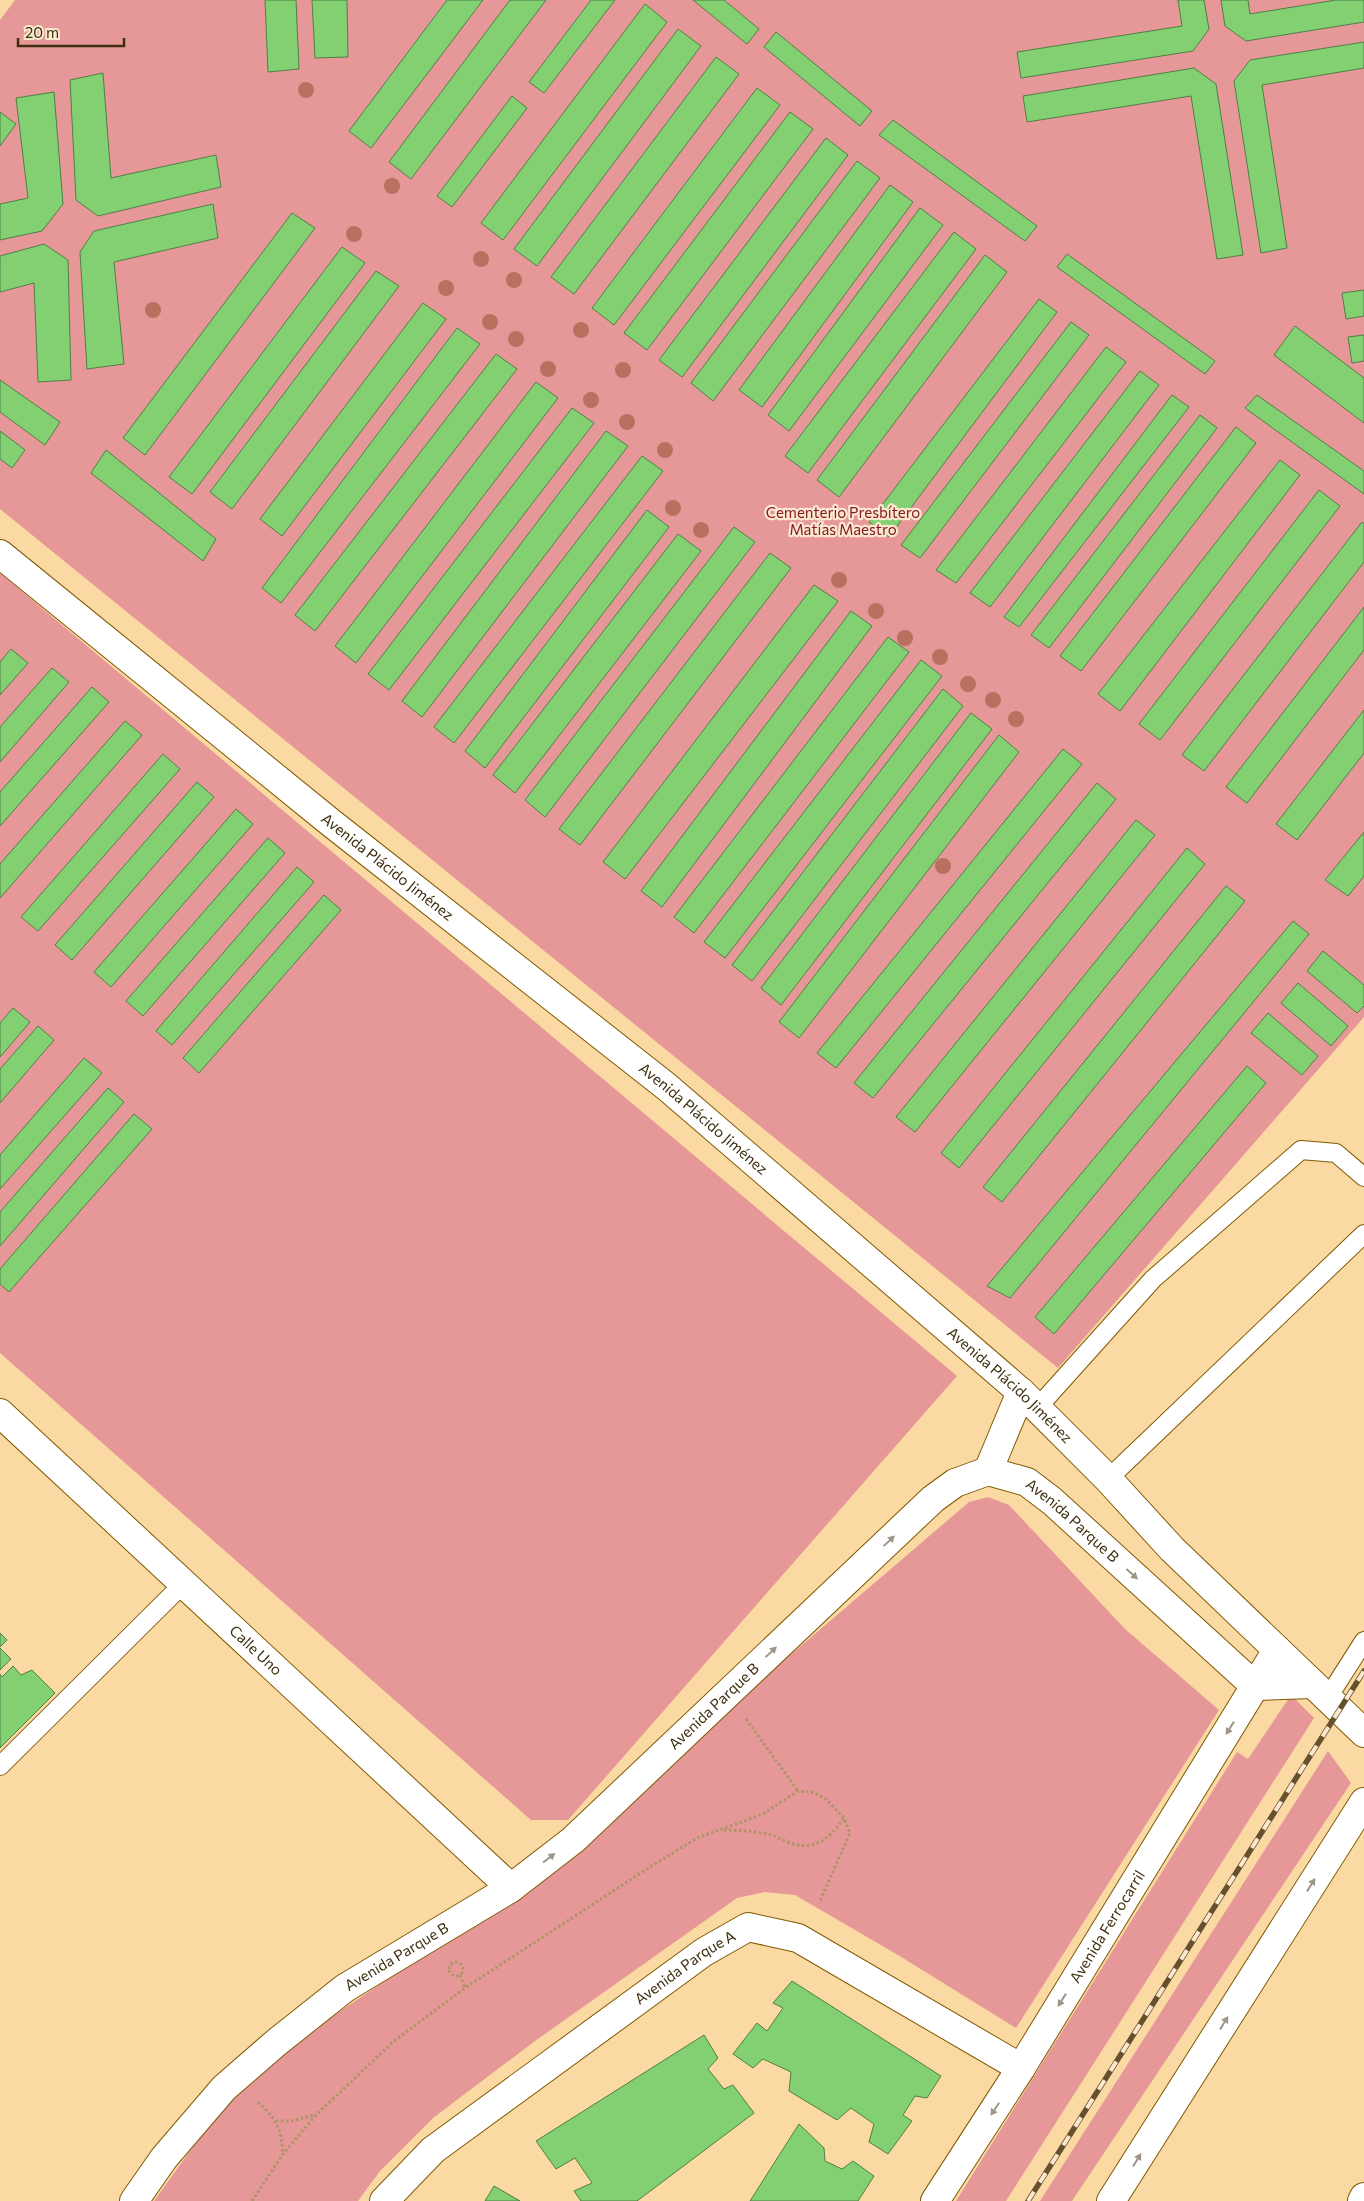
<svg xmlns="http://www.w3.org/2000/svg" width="1364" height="2201" viewBox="0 0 1364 2201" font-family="Commissioner,sans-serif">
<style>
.green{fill:#e69898}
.building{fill:#83d072;stroke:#4f7f45}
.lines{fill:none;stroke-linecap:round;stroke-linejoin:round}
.service-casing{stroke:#7f5a03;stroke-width:20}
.minor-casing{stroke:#7f5a03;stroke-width:30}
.tertiary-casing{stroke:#7f5a03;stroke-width:30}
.secondary-casing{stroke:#7f5a03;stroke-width:30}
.path{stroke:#af9467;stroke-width:3;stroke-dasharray:2.5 2.5;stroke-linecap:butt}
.service{stroke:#fff;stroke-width:18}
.minor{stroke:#fff;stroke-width:28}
.tertiary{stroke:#fff;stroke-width:28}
.secondary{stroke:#fff;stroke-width:28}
.rail-casing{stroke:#65512e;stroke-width:5.5}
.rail{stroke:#fae9ce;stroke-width:4;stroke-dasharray:11;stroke-linecap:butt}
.tree{fill:#bb6f5e}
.oneway{fill:#9e9688}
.labels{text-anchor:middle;stroke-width:4.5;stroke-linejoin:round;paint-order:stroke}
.park-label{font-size:15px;fill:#861827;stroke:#fae9ce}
.street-label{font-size:15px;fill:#3e2e10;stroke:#fae9ce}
</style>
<rect width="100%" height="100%" fill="#fbd9a2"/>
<path class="green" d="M 15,0 L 1364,0 L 1364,1017 L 1058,1368 L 0,509 L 0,20 Z
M 0,573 L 957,1376 L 568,1820 L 531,1820 L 0,1353 Z
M 988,1497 L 1009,1505 L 1125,1629 L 1219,1710 L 1016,2028 L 898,1955 L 795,1895 L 765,1892 L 737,1898 L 535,2041 L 433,2118 L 380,2171 L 358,2201 L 154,2201 L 215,2116 L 263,2072 L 324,2022 L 388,1979 L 474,1926 L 969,1502 Z
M 1291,1695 L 1314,1718 L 1006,2201 L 956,2201 L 1237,1752 L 1248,1759 Z
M 1328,1751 L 1351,1783 L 1072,2201 L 1040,2201 Z"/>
<path class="building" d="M 265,0 L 296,0 L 299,69 L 268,72 Z
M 312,0 L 347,0 L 348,57 L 315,58 Z
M 447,0 L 483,0 L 371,148 L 349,131 Z
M 510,0 L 546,0 L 411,179 L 389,162 Z
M 591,0 L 615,0 L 544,93 L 529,82 Z
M 693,0 L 724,0 L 759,29 L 747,44 Z
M 1178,0 L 1204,0 L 1209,29 L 1193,51 L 1021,78 L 1017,52 L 1182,26 Z
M 1221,0 L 1248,0 L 1250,14 L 1336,0 L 1364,0 L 1364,22 L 1246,41 L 1225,26 Z
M 645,4 L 667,22 L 503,240 L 481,223 Z
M 678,29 L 701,46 L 537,266 L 514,249 Z
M 776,32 L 872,111 L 860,126 L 764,47 Z
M 1364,42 L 1364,68 L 1262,85 L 1287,248 L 1261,253 L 1234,81 L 1250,60 Z
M 716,57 L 739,74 L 574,294 L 551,277 Z
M 1194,68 L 1216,84 L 1243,255 L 1217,259 L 1191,96 L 1027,122 L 1023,96 Z
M 103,73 L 111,178 L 216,155 L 221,187 L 98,216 L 76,200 L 70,80 Z
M 757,88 L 780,105 L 614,325 L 592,308 Z
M 54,92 L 63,204 L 42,231 L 0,240 L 0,204 L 28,198 L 16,98 Z
M 512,96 L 527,108 L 452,207 L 437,196 Z
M 0,112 L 16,124 L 0,146 Z
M 790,112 L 813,129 L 647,350 L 624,333 Z
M 893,120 L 1037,226 L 1025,241 L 879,135 Z
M 826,138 L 848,155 L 682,377 L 659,360 Z
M 857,161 L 880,178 L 713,401 L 691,383 Z
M 890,185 L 913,202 L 762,407 L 739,390 Z
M 213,204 L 218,238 L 114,262 L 124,364 L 87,369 L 80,252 L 94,231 Z
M 920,208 L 943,225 L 789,431 L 768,415 Z
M 292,213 L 315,228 L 145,455 L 123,438 Z
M 954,232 L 976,249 L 808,473 L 785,456 Z
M 44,244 L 68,260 L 71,380 L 38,382 L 34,283 L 0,292 L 0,256 Z
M 342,247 L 365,263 L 192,494 L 169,477 Z
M 1067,254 L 1215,361 L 1205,374 L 1057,267 Z
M 985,255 L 1007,272 L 839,497 L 817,480 Z
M 376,271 L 399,286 L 232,509 L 210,492 Z
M 1364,290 L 1364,316 L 1346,319 L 1342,293 Z
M 1039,299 L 1057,312 L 889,537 L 869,522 Z
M 423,303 L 446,319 L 282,536 L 260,519 Z
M 1071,322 L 1089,335 L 920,558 L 901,545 Z
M 1295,326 L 1364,378 L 1364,423 L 1274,355 Z
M 457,328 L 480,344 L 281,603 L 262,588 Z
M 1364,335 L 1364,361 L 1352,363 L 1348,337 Z
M 1106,347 L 1126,362 L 956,583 L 936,570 Z
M 496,354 L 517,369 L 315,631 L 295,615 Z
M 1140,371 L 1159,385 L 990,607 L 970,593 Z
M 0,380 L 60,422 L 45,445 L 0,412 Z
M 536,382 L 558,398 L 356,663 L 335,646 Z
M 1172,395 L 1189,407 L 1019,627 L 1004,617 Z
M 1257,395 L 1364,471 L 1364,494 L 1245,408 Z
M 572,408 L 594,423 L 389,690 L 368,674 Z
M 1200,415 L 1217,428 L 1049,648 L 1031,635 Z
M 1236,427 L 1256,443 L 1081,671 L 1060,656 Z
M 0,431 L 25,450 L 12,468 L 0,459 Z
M 606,431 L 628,446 L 422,717 L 402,701 Z
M 106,450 L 216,539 L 203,561 L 91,473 Z
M 642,456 L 663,471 L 454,743 L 434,727 Z
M 1280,460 L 1300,475 L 1120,711 L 1098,694 Z
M 1319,490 L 1340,506 L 1160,740 L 1139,724 Z
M 647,510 L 669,527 L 485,768 L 465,751 Z
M 1362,522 L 1364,524 L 1364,562 L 1204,771 L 1182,755 Z
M 734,527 L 755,542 L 545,817 L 525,800 Z
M 678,534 L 701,551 L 515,793 L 493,775 Z
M 770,553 L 791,568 L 580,845 L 559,829 Z
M 814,585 L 838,601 L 625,879 L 603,862 Z
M 1364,607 L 1364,650 L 1247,803 L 1226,787 Z
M 851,611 L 872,626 L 662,907 L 641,891 Z
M 888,637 L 909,652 L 694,933 L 674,917 Z
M 11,649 L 28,663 L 0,695 L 0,662 Z
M 921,660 L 942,676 L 725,958 L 704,942 Z
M 52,668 L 69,682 L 0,762 L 0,727 Z
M 92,687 L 109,702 L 0,826 L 0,792 Z
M 943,689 L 963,706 L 752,981 L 732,965 Z
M 1364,710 L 1364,753 L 1297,840 L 1276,824 Z
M 971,713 L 992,729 L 781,1005 L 761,988 Z
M 125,721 L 142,735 L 0,898 L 0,864 Z
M 999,735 L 1019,752 L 799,1038 L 779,1022 Z
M 1063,749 L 1082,764 L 836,1068 L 817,1053 Z
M 163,754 L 180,769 L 38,931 L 21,917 Z
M 197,782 L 214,797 L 72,960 L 55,945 Z
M 1097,783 L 1116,799 L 873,1098 L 854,1083 Z
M 236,809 L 253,824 L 111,987 L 94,972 Z
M 1136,820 L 1155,835 L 915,1132 L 896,1117 Z
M 1364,832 L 1364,876 L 1348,896 L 1325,880 Z
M 268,838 L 285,853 L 143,1016 L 126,1001 Z
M 1187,848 L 1205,864 L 959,1168 L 941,1153 Z
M 297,867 L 314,882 L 172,1045 L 156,1031 Z
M 1226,886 L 1245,901 L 1002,1202 L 983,1187 Z
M 324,895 L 341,910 L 199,1073 L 183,1058 Z
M 1293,921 L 1309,934 L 1010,1298 L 987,1286 Z
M 1323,951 L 1364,985 L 1364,1006 L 1357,1013 L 1307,971 Z
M 1298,983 L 1348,1026 L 1331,1046 L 1281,1003 Z
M 13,1008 L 30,1022 L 0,1057 L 0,1023 Z
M 1268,1013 L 1318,1056 L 1302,1075 L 1251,1033 Z
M 38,1026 L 54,1040 L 0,1103 L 0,1069 Z
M 84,1058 L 102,1073 L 0,1189 L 0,1155 Z
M 1247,1066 L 1266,1083 L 1054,1334 L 1035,1317 Z
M 108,1088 L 124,1102 L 0,1246 L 0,1212 Z
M 134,1114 L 152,1129 L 9,1292 L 0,1284 L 0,1269 Z
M 0,1633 L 7,1640 L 0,1647 Z
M 0,1648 L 11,1659 L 0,1670 Z
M 13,1666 L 21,1675 L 32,1670 L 55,1693 L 0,1748 L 0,1674 L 2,1677 Z
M 792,1981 L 941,2076 L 927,2098 L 915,2096 L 903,2115 L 912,2121 L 888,2154 L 869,2142 L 874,2124 L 851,2108 L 837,2120 L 789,2091 L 791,2072 L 763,2059 L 753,2068 L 733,2054 L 757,2023 L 767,2031 L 783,2008 L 773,2003 Z
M 704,2035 L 718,2058 L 708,2069 L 724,2089 L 733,2085 L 754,2113 L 637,2201 L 581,2201 L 574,2191 L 592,2183 L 575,2158 L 556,2169 L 536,2141 Z
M 799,2124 L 824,2148 L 825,2161 L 842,2169 L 853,2161 L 874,2176 L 858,2201 L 750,2201 Z
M 494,2186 L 520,2201 L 485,2201 Z"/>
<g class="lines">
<defs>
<path id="service" d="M 1038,1407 L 1153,1279 L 1301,1150 L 1336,1153 L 1364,1177
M 1108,1479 L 1364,1234
M 1327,1699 L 1364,1641
M 0,1766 L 183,1584"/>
<g id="minor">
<path id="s1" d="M 0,1413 L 511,1888"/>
<path d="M 988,1471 L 1021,1392"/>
<path id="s2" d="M 134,2201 L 164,2158 L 224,2088 L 277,2042 L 345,1988 L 511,1888 L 573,1840 L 933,1499 L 955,1483 L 988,1471 L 1027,1482 L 1052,1501 L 1255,1686 L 1312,1684"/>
<path id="s3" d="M 384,2201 L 433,2150 L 704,1952 L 748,1927 L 798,1938 L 1021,2068"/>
<path d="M 1362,2201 L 1364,2197"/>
</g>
<g id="tertiary">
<path id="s4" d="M 935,2201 L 1021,2068 L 1277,1650"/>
<path d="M 1111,2201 L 1364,1802"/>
</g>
<g id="secondary">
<path id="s5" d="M 0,554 L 330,822 L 667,1087 L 1021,1392 L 1108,1479 L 1172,1549 L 1364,1733"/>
</g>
</defs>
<use href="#service" class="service-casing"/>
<use href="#minor" class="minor-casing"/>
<use href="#tertiary" class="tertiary-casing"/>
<use href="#secondary" class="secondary-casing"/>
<path class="path" d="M 746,1719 L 798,1791
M 724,1830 C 738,1830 753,1831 767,1834 C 776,1836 784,1841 793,1844 C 817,1850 831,1837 844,1818
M449 1969a7 7 0 1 1 14 0a7 7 0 1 1-14 0Z
M 460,1975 L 465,1988
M 258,2102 C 277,2119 281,2129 283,2154
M 276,2121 L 291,2121 L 315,2115
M 252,2201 L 283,2154 L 316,2115 L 394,2041 L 465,1988 L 653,1865 L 699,1837 L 761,1815 L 798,1791 L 812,1792 L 826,1799 L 844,1818 L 850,1833 L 819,1903"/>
<use href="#service" class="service"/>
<use href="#minor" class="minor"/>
<use href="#tertiary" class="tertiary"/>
<use href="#secondary" class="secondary"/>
<defs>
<path id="rail" d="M 1028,2201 L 1364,1671"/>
</defs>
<use href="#rail" class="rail-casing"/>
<use href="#rail" class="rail"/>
</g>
<g class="tree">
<circle cx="306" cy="90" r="8"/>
<circle cx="392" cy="186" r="8"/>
<circle cx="354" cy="234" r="8"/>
<circle cx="481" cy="259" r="8"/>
<circle cx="514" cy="280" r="8"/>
<circle cx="446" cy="288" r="8"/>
<circle cx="153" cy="310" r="8"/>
<circle cx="490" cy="322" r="8"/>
<circle cx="581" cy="330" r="8"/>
<circle cx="516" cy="339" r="8"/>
<circle cx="548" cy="369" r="8"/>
<circle cx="623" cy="370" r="8"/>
<circle cx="591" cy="400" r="8"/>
<circle cx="627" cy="422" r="8"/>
<circle cx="665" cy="450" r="8"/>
<circle cx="673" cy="508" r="8"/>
<circle cx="701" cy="530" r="8"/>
<circle cx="839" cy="580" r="8"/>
<circle cx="876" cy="611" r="8"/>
<circle cx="905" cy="638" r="8"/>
<circle cx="940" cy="657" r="8"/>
<circle cx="968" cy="684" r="8"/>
<circle cx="993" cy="700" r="8"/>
<circle cx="1016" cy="719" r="8"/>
<circle cx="943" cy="866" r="8"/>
</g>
<defs><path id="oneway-solid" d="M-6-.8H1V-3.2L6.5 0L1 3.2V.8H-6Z" transform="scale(1.25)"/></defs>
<g class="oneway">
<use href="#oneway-solid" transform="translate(889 1541) rotate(-43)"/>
<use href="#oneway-solid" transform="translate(1132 1574) rotate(42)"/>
<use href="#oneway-solid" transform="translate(771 1652) rotate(-43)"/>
<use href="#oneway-solid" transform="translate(1230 1728) rotate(122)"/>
<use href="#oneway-solid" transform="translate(549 1858) rotate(-37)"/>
<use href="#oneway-solid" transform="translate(1311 1885) rotate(-58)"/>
<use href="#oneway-solid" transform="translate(1062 2000) rotate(122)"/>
<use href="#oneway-solid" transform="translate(1224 2023) rotate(-58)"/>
<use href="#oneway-solid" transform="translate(995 2109) rotate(123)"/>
<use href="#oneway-solid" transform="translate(1137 2160) rotate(-58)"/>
</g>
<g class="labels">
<g class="park-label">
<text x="843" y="518">Cementerio Presbítero<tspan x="843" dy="17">Matías Maestro</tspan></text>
</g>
<g class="street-label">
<text dy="5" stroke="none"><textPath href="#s5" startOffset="498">Avenida Plácido Jiménez</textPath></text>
<text dy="5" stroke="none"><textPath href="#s5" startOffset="902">Avenida Plácido Jiménez</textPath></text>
<text dy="5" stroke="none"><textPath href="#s5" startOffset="1308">Avenida Plácido Jiménez</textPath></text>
<text dy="5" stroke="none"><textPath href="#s2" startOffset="1232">Avenida Parque B</textPath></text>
<text dy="5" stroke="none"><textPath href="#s1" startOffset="349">Calle Uno</textPath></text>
<text dy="5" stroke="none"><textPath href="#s2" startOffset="768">Avenida Parque B</textPath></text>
<text dy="5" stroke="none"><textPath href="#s4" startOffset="324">Avenida Ferrocarril</textPath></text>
<text dy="5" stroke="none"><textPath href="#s2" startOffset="362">Avenida Parque B</textPath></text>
<text dy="5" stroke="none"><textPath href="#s3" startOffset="382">Avenida Parque A</textPath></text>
</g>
</g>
<path d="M18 38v8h106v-8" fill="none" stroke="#3e2e10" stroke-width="2.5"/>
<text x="25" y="38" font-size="15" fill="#3e2e10" stroke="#fae9ce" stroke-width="4" paint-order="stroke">20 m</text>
</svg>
